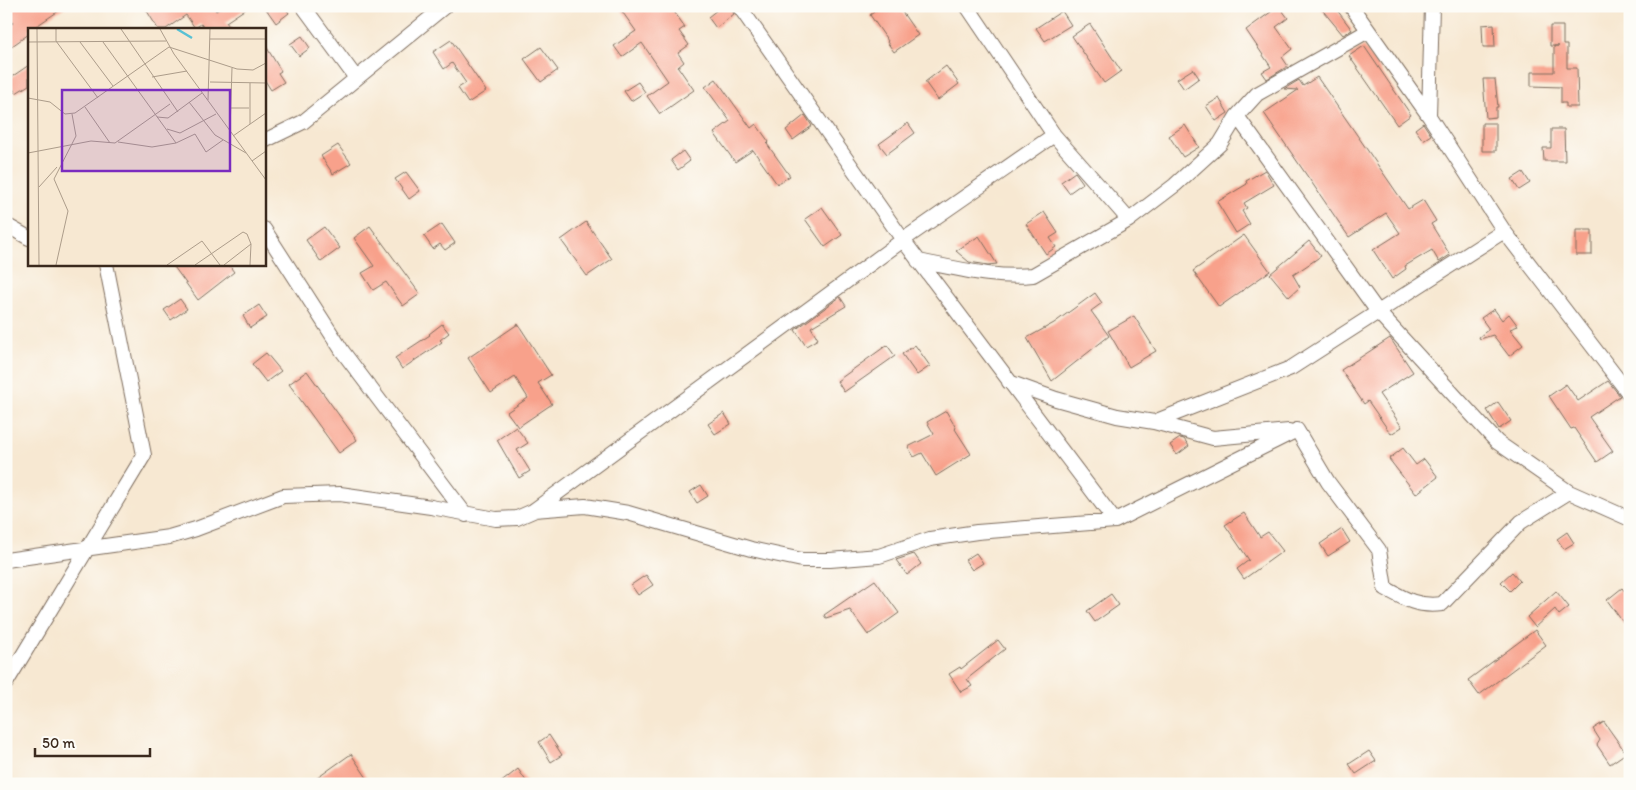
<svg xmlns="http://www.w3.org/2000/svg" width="1636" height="790" viewBox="0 0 1636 790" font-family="Itim,sans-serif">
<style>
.building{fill:#f8a18b}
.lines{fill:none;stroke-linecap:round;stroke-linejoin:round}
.minor-casing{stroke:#7d6c5d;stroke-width:16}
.minor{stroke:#fff;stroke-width:14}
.inset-river{fill:none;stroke:#58c1d4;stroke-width:2.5}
.inset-road{fill:none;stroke:#ac9c8a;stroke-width:1}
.view{fill:#7b2cbf;fill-opacity:0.15;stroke:#7b2cbf;stroke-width:2.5}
.inset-edge{fill:none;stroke:#3b2a1e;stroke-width:2.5}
</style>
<rect width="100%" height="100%" fill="#fdfcf7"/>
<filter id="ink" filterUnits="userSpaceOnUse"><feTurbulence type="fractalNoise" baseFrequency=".02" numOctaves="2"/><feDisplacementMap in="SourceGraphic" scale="10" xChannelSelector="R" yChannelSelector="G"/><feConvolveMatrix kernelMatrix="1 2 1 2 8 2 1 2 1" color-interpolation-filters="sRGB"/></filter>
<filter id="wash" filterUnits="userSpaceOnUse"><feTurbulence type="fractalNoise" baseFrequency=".0096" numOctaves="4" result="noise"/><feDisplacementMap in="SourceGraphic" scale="20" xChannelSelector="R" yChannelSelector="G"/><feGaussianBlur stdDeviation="1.12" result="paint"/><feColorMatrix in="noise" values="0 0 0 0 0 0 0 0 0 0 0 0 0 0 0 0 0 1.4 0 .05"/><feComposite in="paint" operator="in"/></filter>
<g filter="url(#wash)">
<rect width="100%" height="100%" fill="#f7e8d2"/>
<g id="blocks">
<path class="building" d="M 6,6 L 66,6 L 32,29 L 29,29 L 29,34 L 12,46 L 6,39 L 6,27 L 13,23 L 6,14 Z
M 144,6 L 213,6 L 216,11 L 223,6 L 250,6 L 226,22 L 231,29 L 205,29 L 201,24 L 195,28 L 186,15 L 166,29 L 158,29 Z
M 264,6 L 284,6 L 289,13 L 276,23 Z
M 618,6 L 670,6 L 685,27 L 679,31 L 689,45 L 678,53 L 684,62 L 678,67 L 694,90 L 660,114 L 647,96 L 668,81 L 642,43 L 622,57 L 614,46 L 636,31 Z
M 722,6 L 730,6 L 734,14 L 716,28 L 708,17 Z
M 882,6 L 898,6 L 918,35 L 894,52 L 887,42 L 888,41 L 870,15 Z
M 1279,6 L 1288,18 L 1276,27 L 1292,49 L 1282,57 L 1288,66 L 1267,79 L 1262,72 L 1271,67 L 1246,30 Z
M 1319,6 L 1334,6 L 1352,30 L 1343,35 Z
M 1062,11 L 1071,25 L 1045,41 L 1036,28 Z
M 1090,24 L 1121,71 L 1104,83 L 1072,36 Z
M 1494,24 L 1495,47 L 1483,47 L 1482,25 Z
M 1550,26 L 1563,26 L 1563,45 L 1567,45 L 1567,68 L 1577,68 L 1578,107 L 1566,107 L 1566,103 L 1561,103 L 1561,87 L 1531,86 L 1531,72 L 1554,72 L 1554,46 L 1559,46 L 1550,46 Z
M 302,36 L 310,48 L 299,56 L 290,44 Z
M 451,40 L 486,91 L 468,103 L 458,88 L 466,83 L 452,63 L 444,69 L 433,52 Z
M 264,43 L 281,71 L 278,73 L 284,82 L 271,90 L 264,79 Z
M 1364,46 L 1411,115 L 1397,125 L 1349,56 Z
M 541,47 L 558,70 L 541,82 L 524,59 Z
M 29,65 L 29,85 L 16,93 L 7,80 Z
M 946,66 L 959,84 L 938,100 L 925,82 Z
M 1193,69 L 1199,78 L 1184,89 L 1177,79 Z
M 1317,77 L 1408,209 L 1423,200 L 1436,221 L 1431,224 L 1450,255 L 1439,262 L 1432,250 L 1405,266 L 1406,269 L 1392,279 L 1373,250 L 1400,233 L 1386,213 L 1349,237 L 1264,113 L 1298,90 L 1284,89 L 1299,80 L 1303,86 Z
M 716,79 L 751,128 L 756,124 L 769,142 L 767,144 L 790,176 L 777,184 L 753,150 L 735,162 L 714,133 L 730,121 L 705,87 Z
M 1483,79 L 1495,79 L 1498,107 L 1496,107 L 1496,117 L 1486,118 Z
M 638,82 L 645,92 L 631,101 L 624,91 Z
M 1219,98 L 1228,113 L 1216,121 L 1206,106 Z
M 805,115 L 812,126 L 793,140 L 786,130 Z
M 908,123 L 915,133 L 887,154 L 879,144 Z
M 1423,123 L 1431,135 L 1423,140 L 1415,129 Z
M 1482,123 L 1496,123 L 1496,151 L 1482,151 Z
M 1185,125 L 1199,147 L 1183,157 L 1169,136 Z
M 1551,129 L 1564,129 L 1565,161 L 1544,161 L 1543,148 L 1551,148 Z
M 338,145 L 351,163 L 333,174 L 321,156 Z
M 683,151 L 690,161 L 678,170 L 671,160 Z
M 1265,170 L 1274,185 L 1244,203 L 1247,208 L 1242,211 L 1250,224 L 1236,233 L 1217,202 L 1247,184 L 1246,181 Z
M 406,172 L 420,191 L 409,199 L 395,179 Z
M 1075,172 L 1083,183 L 1069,193 L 1061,182 Z
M 1523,172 L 1530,183 L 1519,190 L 1512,179 Z
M 822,207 L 842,235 L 825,247 L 805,219 Z
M 1044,212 L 1058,233 L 1050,238 L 1056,247 L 1046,254 L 1026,224 Z
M 586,222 L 612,259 L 587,276 L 561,240 Z
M 442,224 L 455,243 L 445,250 L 440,244 L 433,249 L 424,236 Z
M 370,226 L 420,294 L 403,306 L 386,282 L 373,290 L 362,273 L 374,266 L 354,238 Z
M 324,227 L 340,248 L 321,262 L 306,240 Z
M 1576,230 L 1592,230 L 1592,255 L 1576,255 Z
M 1244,235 L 1270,271 L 1219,307 L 1193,271 Z
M 979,236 L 997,264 L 988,265 L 969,262 L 956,251 Z
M 1309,241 L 1321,256 L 1293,275 L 1300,287 L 1289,297 L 1270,274 Z
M 172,264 L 228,264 L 234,272 L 198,300 Z
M 1095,293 L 1102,303 L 1091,311 L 1109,336 L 1052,381 L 1027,338 L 1054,323 Z
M 840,297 L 846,306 L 811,327 L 818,339 L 806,346 L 795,330 Z
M 180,299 L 187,309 L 171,320 L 164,310 Z
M 259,305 L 267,317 L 250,328 L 243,316 Z
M 1494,309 L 1502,320 L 1509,314 L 1518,326 L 1510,329 L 1523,345 L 1509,356 L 1493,335 L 1480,339 L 1479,337 L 1489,329 L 1481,318 Z
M 1134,316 L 1156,351 L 1129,367 L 1108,331 Z
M 442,324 L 449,333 L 440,340 L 442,342 L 402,369 L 395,358 L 430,335 L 429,334 Z
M 518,324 L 551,375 L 538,383 L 552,404 L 518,427 L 507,412 L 528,398 L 515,377 L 491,393 L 468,358 Z
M 1390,338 L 1413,372 L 1379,394 L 1402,427 L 1391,434 L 1368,401 L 1364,404 L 1341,370 Z
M 887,345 L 895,356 L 844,392 L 837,381 Z
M 915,345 L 930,366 L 917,375 L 902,354 Z
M 266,353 L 281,371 L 266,382 L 252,364 Z
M 307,371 L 357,440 L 339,453 L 289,384 Z
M 1608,381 L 1620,396 L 1589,417 L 1613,451 L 1597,462 L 1574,428 L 1571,429 L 1549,396 L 1566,384 L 1578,401 Z
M 1498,402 L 1511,421 L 1499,429 L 1487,410 Z
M 946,411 L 956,428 L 955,429 L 971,454 L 936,476 L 922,453 L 914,457 L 908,447 L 934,434 L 927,422 Z
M 724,413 L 731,424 L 715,434 L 708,424 Z
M 516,427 L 528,443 L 517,450 L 530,471 L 519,478 L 497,440 Z
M 1180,438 L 1184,439 L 1189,446 L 1177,455 L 1170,445 Z
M 1403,448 L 1416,465 L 1424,459 L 1438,477 L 1416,494 L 1389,459 Z
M 701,485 L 708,496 L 697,503 L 690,492 Z
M 1244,513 L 1260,537 L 1268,532 L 1283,551 L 1244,579 L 1237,569 L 1249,560 L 1225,525 Z
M 1342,529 L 1350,542 L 1328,556 L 1320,544 Z
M 1567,532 L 1574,543 L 1564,549 L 1557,539 Z
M 976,553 L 983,563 L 972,570 L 965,560 Z
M 914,554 L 921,564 L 907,575 L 896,560 Z
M 1512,572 L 1520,581 L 1510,591 L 1501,582 Z
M 646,575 L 653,585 L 638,595 L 631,585 Z
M 875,580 L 899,613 L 868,635 L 850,610 L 826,618 L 824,615 Z
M 1622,588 L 1630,598 L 1630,632 L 1607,600 Z
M 1556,591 L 1569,607 L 1559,615 L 1555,609 L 1535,627 L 1527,617 Z
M 1111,594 L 1119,605 L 1095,622 L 1087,611 Z
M 1535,630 L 1546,645 L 1479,695 L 1468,680 Z
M 998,640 L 1005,649 L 967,679 L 972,686 L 961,692 L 949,674 L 960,667 L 961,669 Z
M 1604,722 L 1626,753 L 1610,764 L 1597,745 L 1600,740 L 1593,729 Z
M 549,735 L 562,755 L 551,762 L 539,742 Z
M 1369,751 L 1376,761 L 1356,774 L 1349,764 Z
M 351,754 L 371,784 L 309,784 L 334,766 Z
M 518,769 L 528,784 L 499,784 Z"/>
</g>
</g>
<g filter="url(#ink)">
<use href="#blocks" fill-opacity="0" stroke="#7d6c5d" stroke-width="1"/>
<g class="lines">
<defs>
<path id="minor" d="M 303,6 L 356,78
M 739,6 L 903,240 L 1115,521
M 967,6 L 1054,135 L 1129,220
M 1351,6 L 1429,116 L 1504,231 L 1630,395
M 1237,116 L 1378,312 L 1497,442 L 1569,492 L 1630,519
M 1429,116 L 1432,6
M 264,141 L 303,122 L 445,6
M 6,225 L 29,238
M 264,229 L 343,352 L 466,515
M 918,261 C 956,268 994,279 1033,275 L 1129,220 L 1175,185 L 1220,144 L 1237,116 L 1257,94 L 1368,31
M 1009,382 L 1056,399 L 1117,416 L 1154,422 L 1291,368 L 1504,231
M 1154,422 L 1213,438 L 1289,431
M 1297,430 L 1328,482 L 1379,550 L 1385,588 C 1406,600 1418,607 1442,604 L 1521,522 L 1569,492
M 534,510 L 585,506 L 628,513 L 751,549 L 802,560 L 830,560 L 879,556 L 930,539 L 977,532 L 1115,521 L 1297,430
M 6,560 L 169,537 L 196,529 L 283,496 L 340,494 L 431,507 L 496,519 L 517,518 L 533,511 L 903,240 L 1054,135
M 6,683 L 144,455 L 106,264"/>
</defs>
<use href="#minor" class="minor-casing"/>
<use href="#minor" class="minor"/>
</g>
</g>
<g transform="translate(28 28)">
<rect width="238" height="238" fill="#f7e8d2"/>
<path class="inset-river" d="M 149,1 L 164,10"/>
<path class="inset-road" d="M 9,1 L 11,237M 28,1 L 28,13 L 70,70M 93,1 L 150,84M 132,1 L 146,26 L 238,152M 182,11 L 238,11M 0,14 L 138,13M 52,14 L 85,58M 75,14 L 148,115M 124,49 L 159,43M 182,54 L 238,55M 222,55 L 222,96M 0,70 L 22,74 L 37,86 L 47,85 L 141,19 L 209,41 L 225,42 L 238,35M 180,72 L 182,1M 161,74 L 187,107 L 218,125M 57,79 L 82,115M 203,80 L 221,80M 129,89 L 140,90 L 174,65M 139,101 L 152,105 L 188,86M 202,103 L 204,40M 167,106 L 178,124 L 195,112M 205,108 L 238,85M 90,114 L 124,119 L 148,115 L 167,106M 0,125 L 63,113 L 87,115 L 142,76M 224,133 L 238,123M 11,159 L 29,139M 28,237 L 40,183 L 26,151 L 48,108 L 44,86M 139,237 L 174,213 L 192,237M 167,237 L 215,204 L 219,206 L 223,216 L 222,237M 196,237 L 223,216"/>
<path class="view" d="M 34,62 L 202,62 L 202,143 L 34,143 Z"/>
<rect width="238" height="238" class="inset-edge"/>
</g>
<rect width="1636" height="790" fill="none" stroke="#fdfcf7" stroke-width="25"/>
<path d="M35 748v8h115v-8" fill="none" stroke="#3b2a1e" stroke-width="2.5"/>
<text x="42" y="748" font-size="15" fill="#3b2a1e" stroke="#fdfcf7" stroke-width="4" paint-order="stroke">50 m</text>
</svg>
